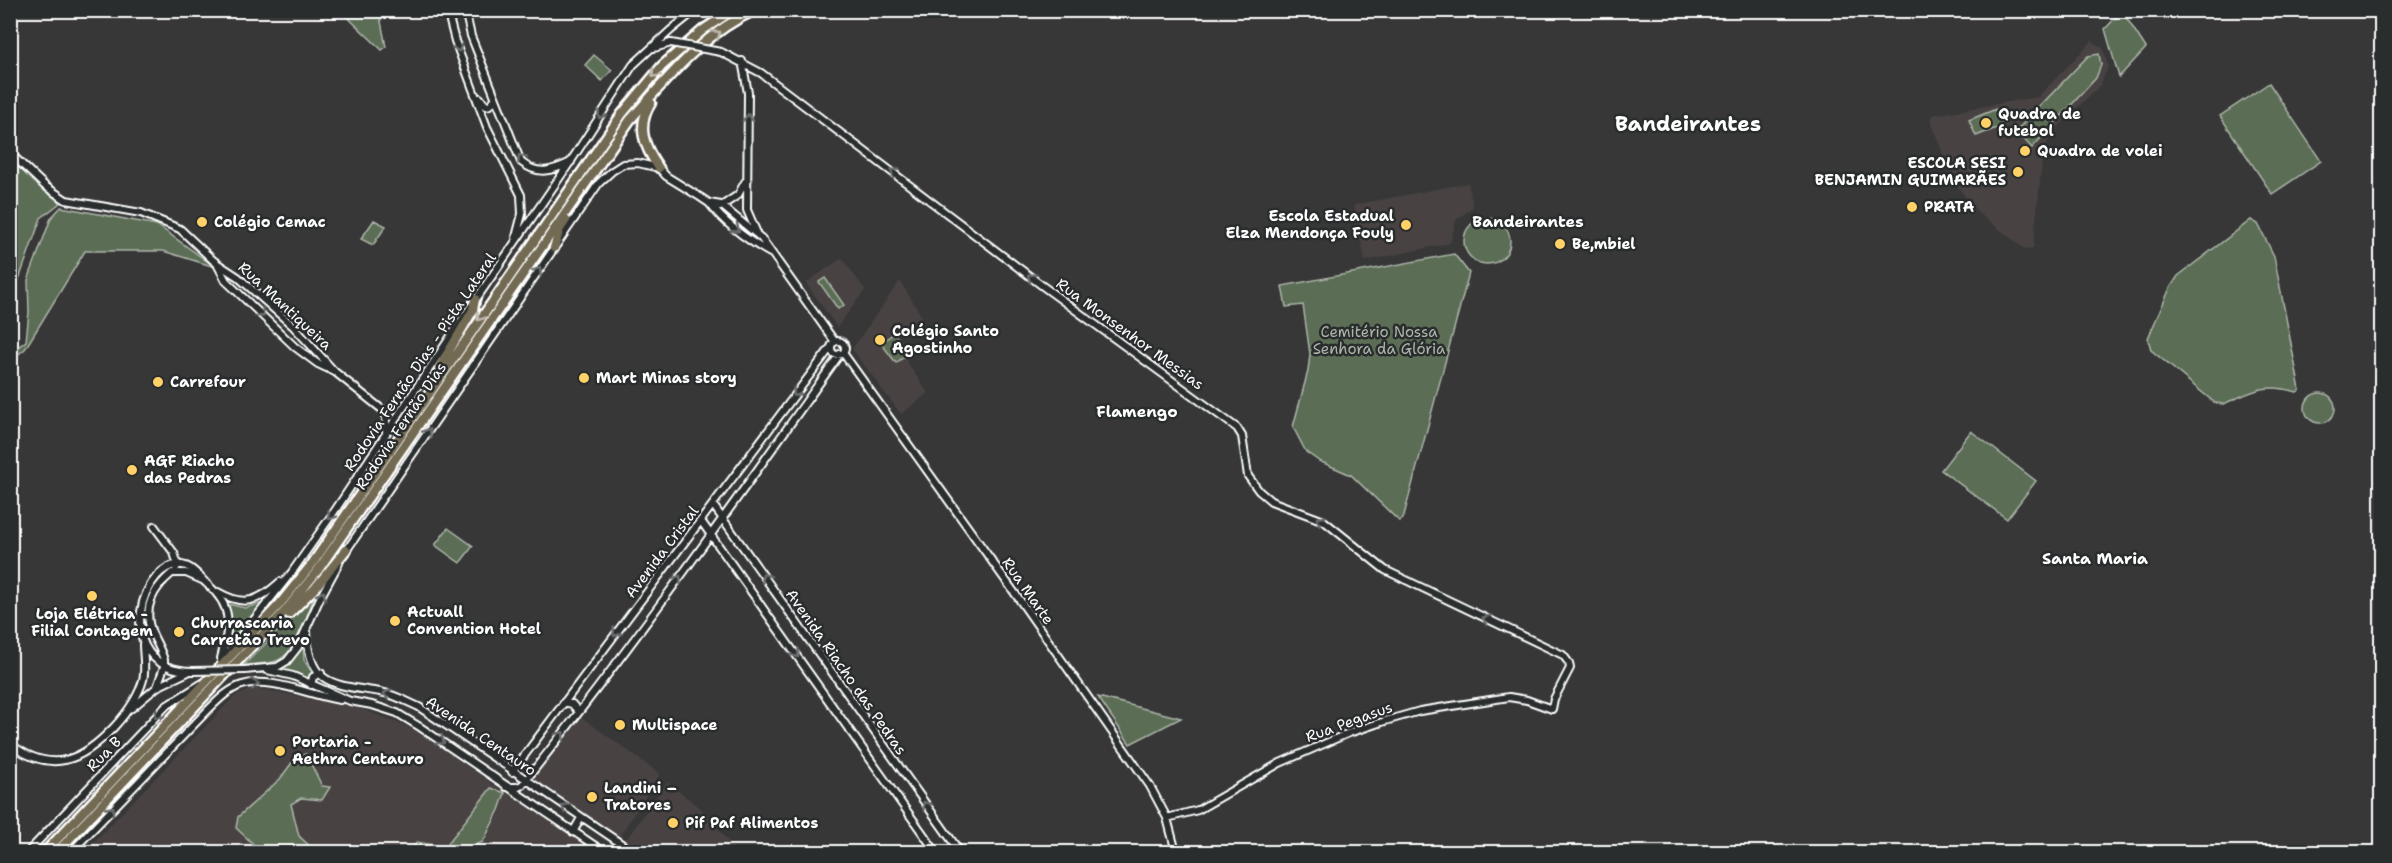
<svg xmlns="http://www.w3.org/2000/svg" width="2392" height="863" viewBox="0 0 2392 863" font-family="'Shantell Sans',sans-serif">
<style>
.built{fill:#494343}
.green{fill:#5b6d56;stroke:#adb6aa;stroke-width:1.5}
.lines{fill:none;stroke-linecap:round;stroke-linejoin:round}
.tertiary-casing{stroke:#fff;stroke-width:10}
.motorway-casing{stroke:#fff;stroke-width:13}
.tertiary{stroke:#2a2d2e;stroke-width:6}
.motorway{stroke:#736b52;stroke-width:8}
.tertiary-bridge-casing{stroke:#fff;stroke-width:10;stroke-linecap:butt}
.tertiary-bridge{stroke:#2a2d2e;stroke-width:6}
.oneway{stroke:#c0bcb1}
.oneway2{stroke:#6a6c6d}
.poi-dot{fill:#ffd166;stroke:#2a2d2e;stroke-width:2}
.labels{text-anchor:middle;stroke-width:5;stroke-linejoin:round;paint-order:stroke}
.poi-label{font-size:15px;font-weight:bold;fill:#fff;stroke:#2a2d2e;text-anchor:start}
.street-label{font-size:15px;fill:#fff;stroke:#2a2d2e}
.park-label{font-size:15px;fill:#adb6aa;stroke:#2a2d2e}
.neighbourhood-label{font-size:16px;font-weight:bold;fill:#fff;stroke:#2a2d2e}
.district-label{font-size:21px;font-weight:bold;fill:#fff;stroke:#2a2d2e}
</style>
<rect width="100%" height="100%" fill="#383738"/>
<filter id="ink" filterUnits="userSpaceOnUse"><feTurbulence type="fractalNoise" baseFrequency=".0167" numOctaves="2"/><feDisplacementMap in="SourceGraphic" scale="12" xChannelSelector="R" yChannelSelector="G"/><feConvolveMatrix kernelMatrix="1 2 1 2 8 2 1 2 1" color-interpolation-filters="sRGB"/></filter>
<g filter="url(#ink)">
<path class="built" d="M 2092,41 L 2103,48 L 2108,67 L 2100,85 L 2051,134 L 2043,152 L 2033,248 L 2025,249 L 1977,212 L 1952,179 L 1931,121 L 1933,115 L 2038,97 Z
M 1468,183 L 1473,207 L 1456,220 L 1450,243 L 1365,261 L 1354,205 Z
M 842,258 L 865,290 L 837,327 L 806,283 Z
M 900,281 L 922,317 L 896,332 L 910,357 L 906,361 L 928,393 L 901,414 L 852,349 Z
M 255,688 L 356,707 L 412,728 L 500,789 L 452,852 L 84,852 L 235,696 Z
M 581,717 L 660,774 L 619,837 L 529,784 Z
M 667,782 L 706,813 L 736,852 L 647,852 L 626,840 Z
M 503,790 L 596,852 L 460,852 Z"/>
<path class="green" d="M 341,11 L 379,11 L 386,47 L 382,50 Z
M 2122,11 L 2146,48 L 2119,77 L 2105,29 Z
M 2099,54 L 2101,65 L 2096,78 L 2032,148 L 2016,131 L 2088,56 Z
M 594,55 L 612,70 L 602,81 L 585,65 Z
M 2269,83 L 2321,161 L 2272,194 L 2220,116 Z
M 1996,109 L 2002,126 L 1976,136 L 1969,120 Z
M 10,160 L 60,203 L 41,218 L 14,293 L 10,290 Z
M 61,207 L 157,225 L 215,267 L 163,251 L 85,251 L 25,349 L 11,360 L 11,352 L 26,341 L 29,312 L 28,280 L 51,218 Z
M1464 241a23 23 0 1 1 46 0a23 23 0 1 1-46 0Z
M 374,220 L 386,226 L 373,245 L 361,239 Z
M 2251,220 L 2258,224 L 2274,256 L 2300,390 L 2297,392 C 2263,382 2253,392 2223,404 L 2215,403 L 2151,350 L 2148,338 L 2170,288 L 2178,276 Z
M 1454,254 L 1469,273 L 1403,519 L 1399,521 L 1351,475 L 1319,461 L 1306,452 L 1293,427 L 1308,371 L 1310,354 L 1303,305 L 1286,307 L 1282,286 Z
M 825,278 L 844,305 L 838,309 L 819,282 Z
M 894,333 L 909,353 L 896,363 L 881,343 Z
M2305 408a15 15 0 1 1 30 0a15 15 0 1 1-30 0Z
M 1971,431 L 2036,481 L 2007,519 L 1941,470 Z
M 448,528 L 473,546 L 460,563 L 435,545 Z
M 315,594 C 307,614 298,656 273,662 C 264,664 254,664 244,665 Z
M 263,603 L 232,638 L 228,604 L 245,608 Z
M 303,642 L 304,660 L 313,674 L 307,683 L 279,671 C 290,662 298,655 303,642 Z
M 1098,697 L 1181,718 L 1130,744 Z
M 306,754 L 322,786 L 330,787 L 322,800 L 301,798 L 291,804 L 299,836 L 316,852 L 262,852 L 236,828 L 238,817 L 280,779 L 296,757 Z
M 491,788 L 505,793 L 499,810 L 483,842 L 458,852 L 409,852 L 417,842 L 445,847 Z"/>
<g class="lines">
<defs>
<path id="tertiary" d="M 447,10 L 455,41 L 487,127 L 521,195 L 522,214 L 516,237
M 465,10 L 471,36 L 521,162 C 538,176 552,171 571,162
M 654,48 L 671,43
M 721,52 L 761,73 L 1044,287 L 1237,428 L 1242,436 L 1248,476 L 1259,491 L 1271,501 L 1324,521 L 1385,570 L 1563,655 L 1569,663 L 1570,668 L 1554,699 L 1552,709 L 1527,700 L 1509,697 L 1420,711 L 1385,721 L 1349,733 L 1280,763 L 1198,810 L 1167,818
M 742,61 L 748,93 L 747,210 L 756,231
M 480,98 L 486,106 L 490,105 L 495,99
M 10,153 L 45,186 L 66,200 L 141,213 L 180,229 L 215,262 L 238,277 L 293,326 L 335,372
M 709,203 C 724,223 749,241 770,253
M 720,207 L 738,195 L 745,182
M 216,262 L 226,281 L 295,347 L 318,364 L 335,372 L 384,411 L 386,416 L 386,431
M831 348a7 7 0 1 1 14 0a7 7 0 1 1-14 0Z
M 843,353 L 1019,599 L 1150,786 L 1167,818 L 1176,852
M 713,505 L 960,852
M 701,521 L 936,852
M 154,526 L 174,553 L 178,565 L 176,568
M 346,551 L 599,183 L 612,171 L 623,164 L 638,163 L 659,168 L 666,176 L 700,197 L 709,203 L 721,205 L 761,238 L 835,342
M 218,592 C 244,607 258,602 280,582
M 307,630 C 308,687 334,684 380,692 C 393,694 406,701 419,707 L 623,845 L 630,852
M 221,661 L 292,572 L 336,509 L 459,324 L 571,161 L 633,65 L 671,30 L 696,10
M 245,670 L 277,667 L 287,661 L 298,647 L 320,598 L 339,563
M 267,670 L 293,676 L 350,701 L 372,705 L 397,713 L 420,727 L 604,852
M 193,671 C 106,670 143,552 186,566 C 196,570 200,578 207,584 C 235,608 229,627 221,658
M 311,685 L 313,677 L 321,673
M 157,687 L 164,667 L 164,660 C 161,650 156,642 152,633 C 142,608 153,589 172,573 L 186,573 L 202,580
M 564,702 L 572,704 L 579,712
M 132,708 L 157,687 L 188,672
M 10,744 C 52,775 82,761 114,727 C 126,714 138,698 143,680 C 146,669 143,655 143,644
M 512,772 L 831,347
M 506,787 L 518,787 L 522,785 C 633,646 736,500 840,354
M 573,832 L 581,818
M 28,852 L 166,706 L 201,684
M 71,852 L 208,710 C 218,700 229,689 242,685 C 270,676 312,696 340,700"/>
<path id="motorway" d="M 651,103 C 636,126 644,147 659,168
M 554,248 L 560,229 L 566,220
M 439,368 L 473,310 L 475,299
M 289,614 L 315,588 L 346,550
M 45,852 L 279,605 L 312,564 L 622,114 L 662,66 L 703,30 L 733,10
M 57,852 L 285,611 L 318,570 L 630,120 C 667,79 703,33 755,10"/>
</defs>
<use href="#tertiary" class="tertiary-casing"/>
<use href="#motorway" class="motorway-casing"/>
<use href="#tertiary" class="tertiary"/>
<use href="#motorway" class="motorway"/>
<defs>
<path id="tertiary-bridge" d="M 671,43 L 721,52
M 193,671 L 245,670"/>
</defs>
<use href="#tertiary-bridge" class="tertiary-bridge-casing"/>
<use href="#tertiary-bridge" class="tertiary-bridge"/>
</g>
<defs><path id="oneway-chevron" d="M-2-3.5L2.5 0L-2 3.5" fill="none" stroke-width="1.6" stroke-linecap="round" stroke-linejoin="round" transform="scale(1.5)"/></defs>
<g class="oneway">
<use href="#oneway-chevron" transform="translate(717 34) rotate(-34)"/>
<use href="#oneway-chevron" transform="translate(655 74) rotate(131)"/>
<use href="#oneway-chevron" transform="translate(480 317) rotate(125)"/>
</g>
<g class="oneway2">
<use href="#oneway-chevron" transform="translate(458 48) rotate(69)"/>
<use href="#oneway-chevron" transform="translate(601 115) rotate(122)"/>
<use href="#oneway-chevron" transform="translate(748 118) rotate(-89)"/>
<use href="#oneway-chevron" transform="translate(521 158) rotate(-124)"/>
<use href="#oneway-chevron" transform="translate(894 172) rotate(-144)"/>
<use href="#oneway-chevron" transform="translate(736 229) rotate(39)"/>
<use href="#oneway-chevron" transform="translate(538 271) rotate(-56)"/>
<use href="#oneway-chevron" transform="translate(1031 277) rotate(-142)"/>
<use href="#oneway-chevron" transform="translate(261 314) rotate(43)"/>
<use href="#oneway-chevron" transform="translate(796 393) rotate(128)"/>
<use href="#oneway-chevron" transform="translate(428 432) rotate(-56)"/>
<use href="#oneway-chevron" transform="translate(331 516) rotate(125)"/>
<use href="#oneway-chevron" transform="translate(1320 520) rotate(-149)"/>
<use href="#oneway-chevron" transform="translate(765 577) rotate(-125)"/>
<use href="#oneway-chevron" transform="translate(678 579) rotate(-54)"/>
<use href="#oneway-chevron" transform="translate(322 595) rotate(-62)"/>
<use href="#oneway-chevron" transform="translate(1486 619) rotate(-155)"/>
<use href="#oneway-chevron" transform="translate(616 633) rotate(127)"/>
<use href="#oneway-chevron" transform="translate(796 654) rotate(54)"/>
<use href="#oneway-chevron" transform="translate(255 684) rotate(-3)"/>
<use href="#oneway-chevron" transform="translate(387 694) rotate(-164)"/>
<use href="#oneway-chevron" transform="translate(158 715) rotate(133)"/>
<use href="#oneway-chevron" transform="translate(561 735) rotate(-52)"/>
<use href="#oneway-chevron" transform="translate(441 741) rotate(35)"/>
<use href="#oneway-chevron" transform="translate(926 805) rotate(-125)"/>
<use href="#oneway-chevron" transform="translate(565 807) rotate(-147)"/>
<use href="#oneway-chevron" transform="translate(111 810) rotate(-46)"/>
</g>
</g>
<g class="poi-dot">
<circle cx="1986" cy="123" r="6"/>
<circle cx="2025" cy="151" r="6"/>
<circle cx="2018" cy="172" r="6"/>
<circle cx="1912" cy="207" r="6"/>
<circle cx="202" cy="222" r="6"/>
<circle cx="1406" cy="225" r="6"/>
<circle cx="1560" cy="244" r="6"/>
<circle cx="880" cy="340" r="6"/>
<circle cx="584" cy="378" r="6"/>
<circle cx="158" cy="382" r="6"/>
<circle cx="132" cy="470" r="6"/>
<circle cx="92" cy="596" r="6"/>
<circle cx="395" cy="621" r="6"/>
<circle cx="179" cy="632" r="6"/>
<circle cx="620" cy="725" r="6"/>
<circle cx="280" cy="751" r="6"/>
<circle cx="592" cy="797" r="6"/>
<circle cx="673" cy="823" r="6"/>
</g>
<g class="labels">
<g class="poi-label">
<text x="1998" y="119">Quadra de<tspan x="1998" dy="17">futebol</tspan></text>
<text x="2037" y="156">Quadra de volei</text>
<text x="2006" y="168" text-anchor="end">ESCOLA SESI<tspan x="2006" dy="17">BENJAMIN GUIMARÃES</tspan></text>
<text x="1924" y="212">PRATA</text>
<text x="1394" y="221" text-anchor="end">Escola Estadual<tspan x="1394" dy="17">Elza Mendonça Fouly</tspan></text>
<text x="214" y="227">Colégio Cemac</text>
<text x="1572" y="249">Be,mbiel</text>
<text x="892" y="336">Colégio Santo<tspan x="892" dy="17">Agostinho</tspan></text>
<text x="596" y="383">Mart Minas story</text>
<text x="170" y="387">Carrefour</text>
<text x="144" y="466">AGF Riacho<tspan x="144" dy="17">das Pedras</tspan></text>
<text x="407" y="617">Actuall<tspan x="407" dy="17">Convention Hotel</tspan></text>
<text x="92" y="619" text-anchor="middle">Loja Elétrica -<tspan x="92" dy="17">Filial Contagem</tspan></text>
<text x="191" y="628">Churrascaria<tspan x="191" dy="17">Carretão Trevo</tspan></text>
<text x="632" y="730">Multispace</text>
<text x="292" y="747">Portaria -<tspan x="292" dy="17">Aethra Centauro</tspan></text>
<text x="604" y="793">Landini –<tspan x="604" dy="17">Tratores</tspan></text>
<text x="685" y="828">Pif Paf Alimentos</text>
</g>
<g class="street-label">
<text transform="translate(285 306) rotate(43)" y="5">Rua Mantiqueira</text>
<text transform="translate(1130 334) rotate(36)" y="5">Rua Monsenhor Messias</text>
<text transform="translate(420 362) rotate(-56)" y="5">Rodovia Fernão Dias - Pista Lateral</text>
<text transform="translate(401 426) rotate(-56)" y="5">Rodovia Fernão Dias</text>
<text transform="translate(662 552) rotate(-53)" y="5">Avenida Cristal</text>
<text transform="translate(1028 591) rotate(55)" y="5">Rua Marte</text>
<text transform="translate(846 672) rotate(55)" y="5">Avenida Riacho das Pedras</text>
<text transform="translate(1349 722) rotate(-20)" y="5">Rua Pegasus</text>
<text transform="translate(481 736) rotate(34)" y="5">Avenida Centauro</text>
<text transform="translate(104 754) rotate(-46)" y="5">Rua B</text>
</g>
<g class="park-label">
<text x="1379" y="337">Cemitério Nossa<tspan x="1379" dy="17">Senhora da Glória</tspan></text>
</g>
<g class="neighbourhood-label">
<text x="1528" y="227">Bandeirantes</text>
<text x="1137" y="417">Flamengo</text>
<text x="2095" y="564">Santa Maria</text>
</g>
<g class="district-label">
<text x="1688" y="131">Bandeirantes</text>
</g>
</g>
<rect width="2392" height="863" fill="none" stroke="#2a2d2e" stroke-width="36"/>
<rect x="18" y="18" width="2356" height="827" fill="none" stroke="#fff" stroke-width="2" filter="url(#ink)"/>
</svg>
